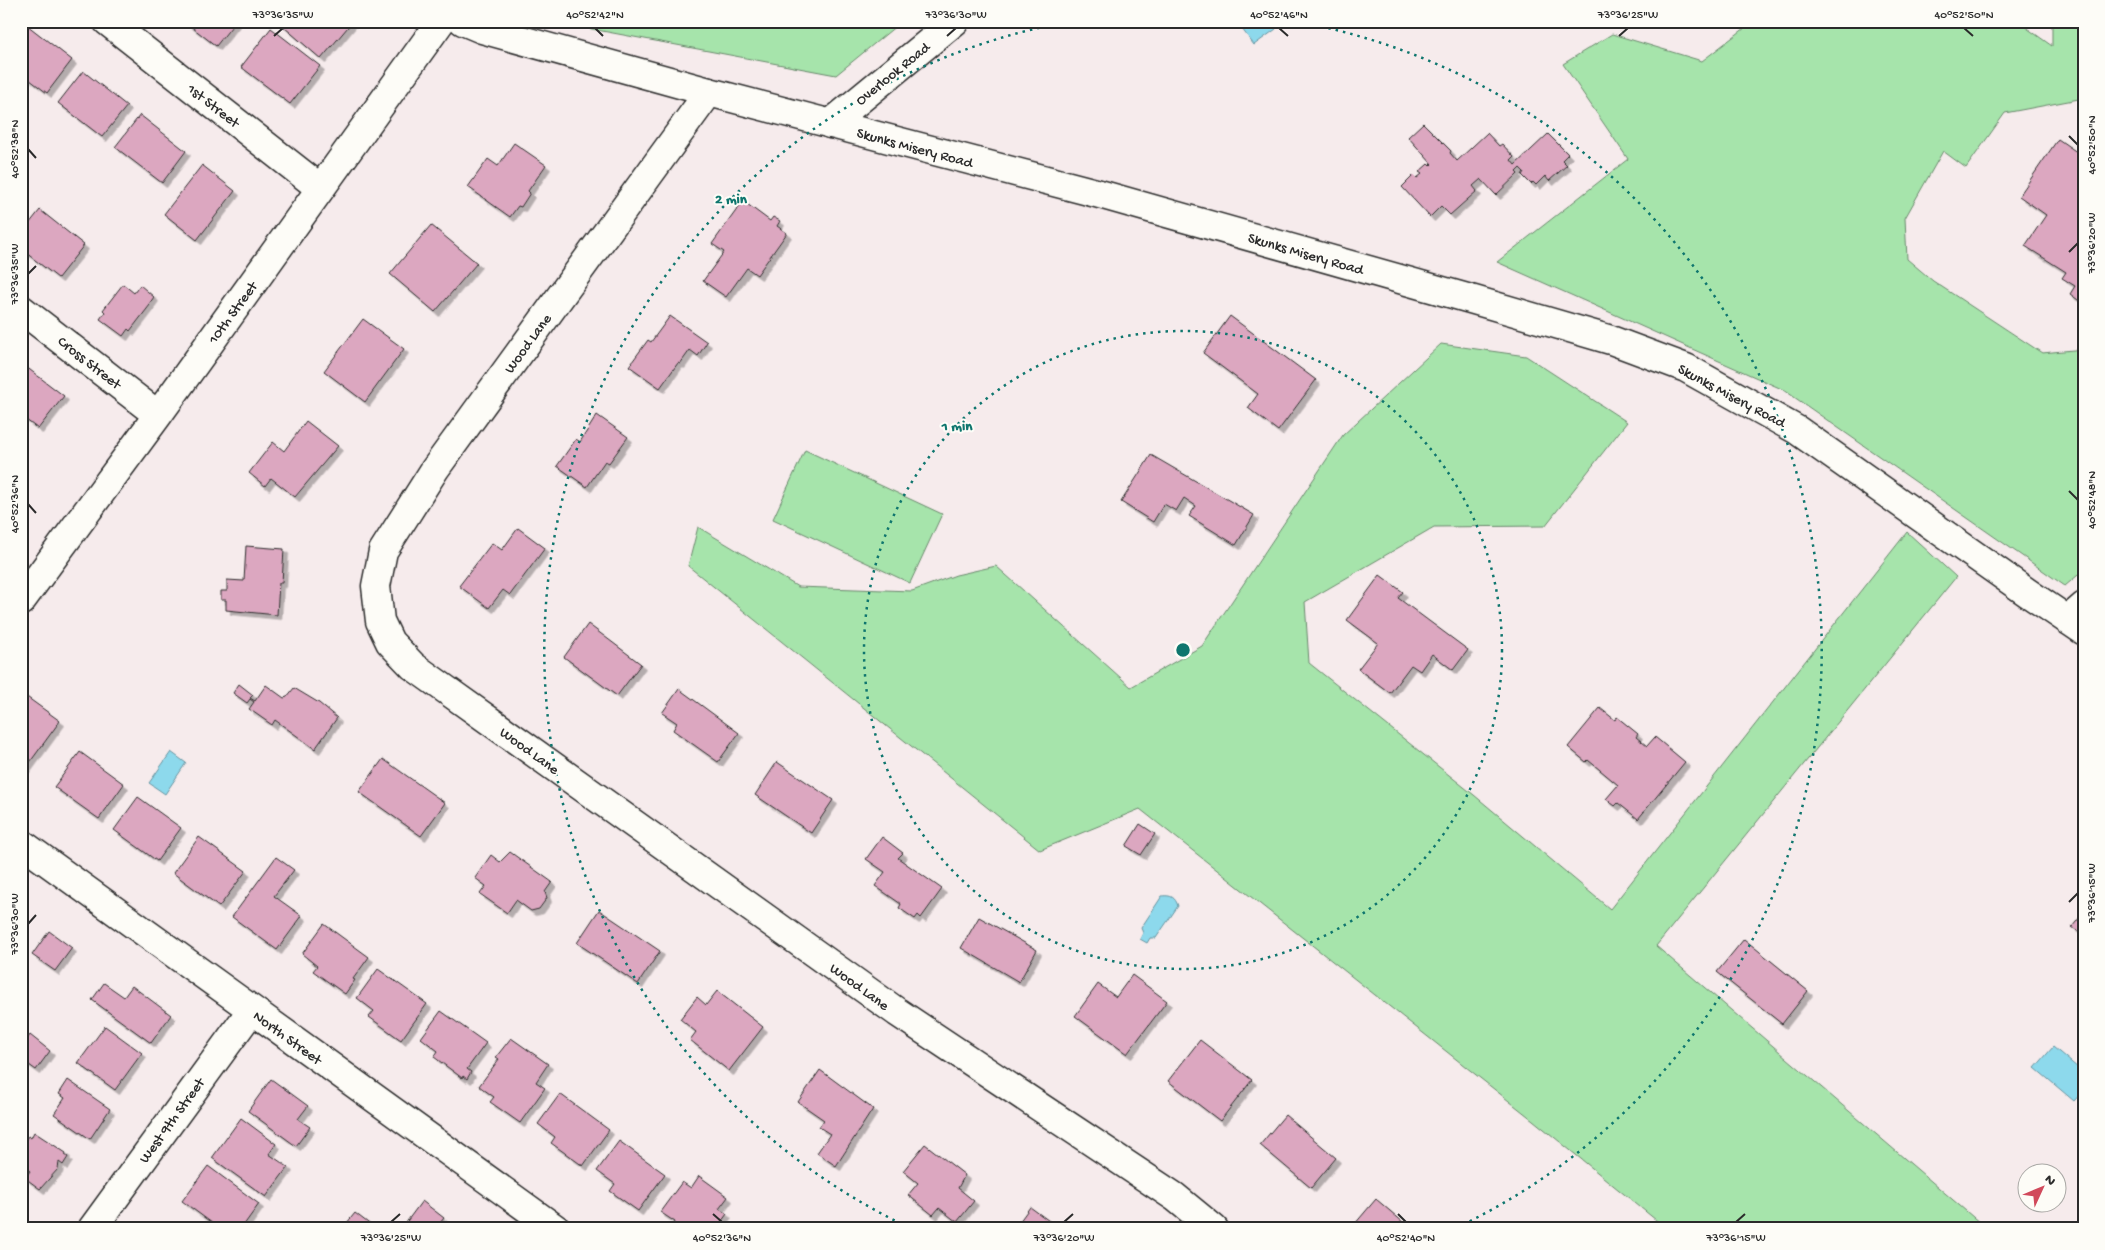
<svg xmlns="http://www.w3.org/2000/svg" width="2105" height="1250" viewBox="0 0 2105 1250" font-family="'Gochi Hand',sans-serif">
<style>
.green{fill:#a6e4ab;stroke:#68886b}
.water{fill:#8dd9ec;stroke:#66939f}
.building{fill:#dca7c0;stroke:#2b2b2b;filter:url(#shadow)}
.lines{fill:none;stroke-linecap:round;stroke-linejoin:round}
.minor-casing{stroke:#2b2b2b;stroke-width:31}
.secondary-casing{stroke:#2b2b2b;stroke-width:31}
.minor{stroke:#fdfcf7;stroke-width:28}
.secondary{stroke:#fdfcf7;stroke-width:28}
.ticks{fill:none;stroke:#2b2b2b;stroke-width:2}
.ring{fill:none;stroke:#0f766e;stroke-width:2.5;stroke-dasharray:2.5 5}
.labels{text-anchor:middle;stroke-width:4;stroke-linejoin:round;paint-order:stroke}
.street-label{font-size:15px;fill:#2b2b2b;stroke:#fdfcf7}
.centre{fill:#0f766e;stroke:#fdfcf7;stroke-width:2.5}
.ring-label{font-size:15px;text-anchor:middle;font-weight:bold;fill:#0f766e;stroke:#fdfcf7;stroke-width:4;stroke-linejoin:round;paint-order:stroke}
.neatline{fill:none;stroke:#2b2b2b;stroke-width:2}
.ticks-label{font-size:12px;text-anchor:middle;fill:#2b2b2b}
</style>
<defs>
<filter id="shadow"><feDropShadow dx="4.5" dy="4.5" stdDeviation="0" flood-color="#0004"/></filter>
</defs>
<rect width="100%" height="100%" fill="#f6ebec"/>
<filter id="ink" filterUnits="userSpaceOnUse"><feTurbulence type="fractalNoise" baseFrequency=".02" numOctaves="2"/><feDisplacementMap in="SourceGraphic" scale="10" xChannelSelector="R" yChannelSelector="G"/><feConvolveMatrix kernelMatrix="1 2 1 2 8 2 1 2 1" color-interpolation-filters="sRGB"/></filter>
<g filter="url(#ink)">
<path class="green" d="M 549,21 L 902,21 L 836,75 Z
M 1754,21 L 2017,21 L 2052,46 L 2052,21 L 2084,21 L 2084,98 L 2005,113 L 1966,168 L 1943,151 L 1905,218 L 1907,259 L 1933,281 L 2042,353 L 2084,349 L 2084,570 L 2065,586 L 1784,390 L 1497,262 L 1628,159 L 1563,64 L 1612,34 L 1702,61 Z
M 1441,344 L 1526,356 L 1627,422 L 1545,526 L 1434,527 L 1305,602 L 1309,663 L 1474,795 L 1610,909 L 1907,532 L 1956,577 L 1656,946 L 1987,1229 L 1667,1229 L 1533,1120 L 1140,809 L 1040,850 L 688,566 L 698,527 L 798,587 L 912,591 L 956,575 L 996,566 L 1131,687 L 1202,646 L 1343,435 Z
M 805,450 L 942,514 L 910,583 L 773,519 Z"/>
<path class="water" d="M 1236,21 L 1270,21 L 1276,29 L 1254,45 Z
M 171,752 L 186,763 L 165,794 L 149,783 Z
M 1162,896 C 1171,895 1175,897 1178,906 L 1156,938 L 1150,938 L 1147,943 L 1140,939 L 1143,933 L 1141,928 Z
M 2053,1047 L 2084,1073 L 2084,1090 L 2074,1101 L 2035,1068 Z"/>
<path class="building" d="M 184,21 L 236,21 L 216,46 Z
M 277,21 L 353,21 L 321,59 Z
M 27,25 L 72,60 L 47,93 L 21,73 L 21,31 Z
M 271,28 L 320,66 L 290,104 L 241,67 Z
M 83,71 L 127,106 L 102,137 L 58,103 Z
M 140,115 L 186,151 L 162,183 L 115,147 Z
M 1423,123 L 1451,151 L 1450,153 L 1457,161 L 1487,133 L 1499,146 L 1502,144 L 1514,157 L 1511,160 L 1515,165 L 1548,134 L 1568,154 L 1562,160 L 1567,165 L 1549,181 L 1545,176 L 1536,185 L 1533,182 L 1531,184 L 1522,175 L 1524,172 L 1520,168 L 1516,172 L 1518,174 L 1496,195 L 1481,179 L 1473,186 L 1477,191 L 1450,215 L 1441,206 L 1430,217 L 1402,187 L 1414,175 L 1417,178 L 1422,174 L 1419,172 L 1428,164 L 1430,166 L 1432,164 L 1408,137 Z
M 2058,139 L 2084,157 L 2084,213 L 2080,218 L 2084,220 L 2084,300 L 2082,303 L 2070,294 L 2075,286 L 2062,278 L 2066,272 L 2025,246 L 2046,215 L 2019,196 Z
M 514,143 L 546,165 L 528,191 L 530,193 L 521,207 L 518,206 L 510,217 L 468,187 L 488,159 L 498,166 Z
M 202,165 L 235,191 L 197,240 L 164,214 Z
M 743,201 L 770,221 L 773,217 L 780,221 L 777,226 L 787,233 L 757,275 L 747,268 L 726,297 L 703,281 L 724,252 L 712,244 Z
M 40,210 L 84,245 L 58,278 L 21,249 L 21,234 Z
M 431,225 L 477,263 L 435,312 L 390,274 Z
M 123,284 L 134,293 L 140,285 L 154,297 L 149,304 L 150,305 L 130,331 L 128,329 L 123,336 L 100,319 L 105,312 L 103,310 Z
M 670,316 L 707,342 L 698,356 L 690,350 L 680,364 L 678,363 L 660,388 L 629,366 L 648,340 L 651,342 Z
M 1230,316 L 1316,380 L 1278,431 L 1248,408 L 1258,394 L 1203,353 Z
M 363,319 L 404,349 L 365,402 L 324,371 Z
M 21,363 L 64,396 L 38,429 L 21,416 Z
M 597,415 L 628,437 L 609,463 L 605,461 L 587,487 L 557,466 L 576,439 L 580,442 Z
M 306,421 L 338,446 L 295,497 L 271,478 L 265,486 L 249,473 L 273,442 L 284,451 Z
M 1151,455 L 1254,515 L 1236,545 L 1189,516 L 1196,506 L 1184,498 L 1176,511 L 1164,504 L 1153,522 L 1121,502 Z
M 518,528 L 545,548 L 510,595 L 503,590 L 489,608 L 459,586 L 492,543 L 502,550 Z
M 246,546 L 284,549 L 282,583 L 279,583 L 277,615 L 226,610 L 226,600 L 221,600 L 221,591 L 227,591 L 227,580 L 244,581 Z
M 1380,575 L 1403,592 L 1398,598 L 1468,650 L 1453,670 L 1432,654 L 1420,671 L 1411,665 L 1390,693 L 1358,669 L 1378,643 L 1347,620 Z
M 588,624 L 641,664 L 617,696 L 564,657 Z
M 239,684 L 253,695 L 250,698 L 255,701 L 266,685 L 284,698 L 287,697 L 294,688 L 319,703 L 337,718 L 315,749 L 275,720 L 272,725 L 249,709 L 254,702 L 250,699 L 247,703 L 233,693 Z
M 679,689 L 739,733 L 718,762 L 673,730 L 677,723 L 662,713 Z
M 24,695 L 60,721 L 25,769 L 21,766 L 21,699 Z
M 1600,708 L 1615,720 L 1617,717 L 1638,734 L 1636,737 L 1647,746 L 1655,737 L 1685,762 L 1638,819 L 1618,803 L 1615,806 L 1606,799 L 1618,785 L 1588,760 L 1586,762 L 1568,747 Z
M 80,752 L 124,784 L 99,819 L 54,787 Z
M 383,759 L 445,803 L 421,836 L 359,792 Z
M 777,762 L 833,800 L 811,833 L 755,795 Z
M 138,797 L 181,828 L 157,861 L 114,830 Z
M 1140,824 L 1155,834 L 1141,855 L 1126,846 Z
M 199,837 L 246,871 L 219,907 L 173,873 Z
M 882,837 L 903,853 L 898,858 L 942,889 L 921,918 L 918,915 L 915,919 L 899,908 L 901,904 L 875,886 L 885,872 L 866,859 Z
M 510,852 L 552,882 L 545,892 L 547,898 L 539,909 L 531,911 L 516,900 L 507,913 L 480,894 L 486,886 L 475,878 L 491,855 L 500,862 Z
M 276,857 L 294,870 L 274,896 L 302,916 L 277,950 L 232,917 Z
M 599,910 L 660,951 L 638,984 L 577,943 Z
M 2084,912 L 2084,936 L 2072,927 Z
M 979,917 L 1037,950 L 1019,982 L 961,948 Z
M 324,924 L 369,957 L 353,979 L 355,980 L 345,994 L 313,971 L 317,966 L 302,954 Z
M 49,931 L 72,948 L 55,971 L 32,955 Z
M 1744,939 L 1808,991 L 1782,1024 L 1717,972 Z
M 378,969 L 427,1004 L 401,1040 L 369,1017 L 374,1011 L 357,998 Z
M 1132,975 L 1167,1001 L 1127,1054 L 1075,1016 L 1098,984 L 1116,997 Z
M 104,983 L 124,997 L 132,986 L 171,1015 L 151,1043 L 92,1000 Z
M 717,991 L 763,1027 L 729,1071 L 690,1040 L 696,1032 L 680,1019 L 697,997 L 706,1005 Z
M 441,1011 L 486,1043 L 467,1069 L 471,1072 L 467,1079 L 463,1076 L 462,1078 L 434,1057 L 438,1051 L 421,1038 Z
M 105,1026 L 142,1053 L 115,1090 L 78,1063 Z
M 30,1035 L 50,1051 L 36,1070 L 21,1059 L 21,1047 Z
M 511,1038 L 548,1064 L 536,1082 L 545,1088 L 520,1123 L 490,1102 L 494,1097 L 479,1086 L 499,1059 L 496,1057 Z
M 1200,1040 L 1252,1080 L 1220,1121 L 1168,1081 Z
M 820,1070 L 873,1109 L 836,1166 L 817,1153 L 830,1134 L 819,1127 L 824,1120 L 798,1102 Z
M 271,1079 L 308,1106 L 298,1119 L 310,1127 L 296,1146 L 248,1111 Z
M 68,1080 L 110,1109 L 90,1139 L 54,1114 L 65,1098 L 59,1094 Z
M 560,1094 L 609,1130 L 583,1166 L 551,1143 L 555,1137 L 538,1124 Z
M 1285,1115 L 1336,1158 L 1311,1188 L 1260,1145 Z
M 241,1118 L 276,1144 L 269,1154 L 288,1167 L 266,1197 L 212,1158 Z
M 34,1132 L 66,1153 L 65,1155 L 68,1157 L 63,1165 L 59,1162 L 58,1169 L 40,1189 L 25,1178 L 30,1171 L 21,1164 L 21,1160 L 26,1154 L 21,1150 L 21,1146 L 28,1136 L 31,1138 Z
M 619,1141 L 665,1174 L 638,1211 L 610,1191 L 615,1184 L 597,1171 Z
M 925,1144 L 965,1175 L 958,1188 L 974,1201 L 957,1222 L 939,1208 L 933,1215 L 908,1195 L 918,1183 L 903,1171 Z
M 208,1166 L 259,1204 L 241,1229 L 220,1229 L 182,1201 Z
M 699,1176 L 728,1197 L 719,1209 L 727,1214 L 716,1229 L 674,1229 L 672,1227 L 675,1222 L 660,1212 L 682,1182 L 691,1188 Z
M 1376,1199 L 1411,1229 L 1358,1229 L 1354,1225 Z
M 422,1201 L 444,1218 L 435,1229 L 404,1229 L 402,1228 Z
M 1030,1207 L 1056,1226 L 1059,1222 L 1069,1229 L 1014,1229 Z
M 355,1213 L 376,1229 L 342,1229 Z"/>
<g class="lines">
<defs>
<path id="minor" d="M 107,21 L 320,188
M 709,92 L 435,469 L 383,551 L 376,586 L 380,621 L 390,642 L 413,666 L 897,1012 L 1175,1197 L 1214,1229
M 830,124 L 955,21
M 21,309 L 158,415
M 21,601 L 158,415 L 441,21
M 2068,620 L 2084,606
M 21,843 L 556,1229
M 92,1229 L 251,1011"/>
<path id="secondary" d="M 463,21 L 482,29 L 709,92 L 1096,193 L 1474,300 L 1611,340 L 1686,368 L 1797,430 L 2028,593 L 2084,631"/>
</defs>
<use href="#minor" class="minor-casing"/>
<use href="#secondary" class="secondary-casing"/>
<use href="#minor" class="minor"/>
<use href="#secondary" class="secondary"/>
</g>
</g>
<path class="ticks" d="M 595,28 L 603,36M 1279,28 L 1288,36M 1964,28 L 1973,36M 274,36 L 283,28M 947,36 L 956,28M 1619,36 L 1628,28M 2069,136 L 2078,145M 28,149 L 36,158M 2069,252 L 2078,243M 28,274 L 36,266M 2069,491 L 2078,500M 28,504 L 36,513M 2069,902 L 2078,893M 28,924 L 36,915M 713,1214 L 722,1222M 1398,1214 L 1406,1222M 391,1222 L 400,1214M 1064,1222 L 1073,1214M 1736,1222 L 1745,1214"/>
<g class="ring">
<circle cx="1183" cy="650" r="319"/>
<path d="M908 1227A639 639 0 0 1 1067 22M1299 22A639 639 0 0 1 1458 1227"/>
</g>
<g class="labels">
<g class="street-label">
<text transform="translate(892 73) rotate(-39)" y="5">Overlook Road</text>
<text transform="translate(214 105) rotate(38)" y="5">1st Street</text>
<text transform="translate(915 147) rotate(15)" y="5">Skunks Misery Road</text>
<text transform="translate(1306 253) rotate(16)" y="5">Skunks Misery Road</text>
<text transform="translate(232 312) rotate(-54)" y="5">10th Street</text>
<text transform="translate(527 343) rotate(-54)" y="5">Wood Lane</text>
<text transform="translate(90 362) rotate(38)" y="5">Cross Street</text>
<text transform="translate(1732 395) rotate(28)" y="5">Skunks Misery Road</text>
<text transform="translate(530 750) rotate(36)" y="5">Wood Lane</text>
<text transform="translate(860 986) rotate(36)" y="5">Wood Lane</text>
<text transform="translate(288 1037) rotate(36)" y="5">North Street</text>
<text transform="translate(171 1120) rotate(-54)" y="5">West 9th Street</text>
</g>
</g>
<circle cx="1183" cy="650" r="8" class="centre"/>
<g class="ring-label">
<text x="731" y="203">2 min</text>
<text x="957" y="430">1 min</text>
</g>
<rect width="2105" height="1250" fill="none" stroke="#fdfcf7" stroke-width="55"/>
<g transform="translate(2042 1188) rotate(46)"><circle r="24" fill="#fdfcf7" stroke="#a9a8a5"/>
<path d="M0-4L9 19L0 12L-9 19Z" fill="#d1495b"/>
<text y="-8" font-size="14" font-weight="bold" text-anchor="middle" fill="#2b2b2b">N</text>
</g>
<rect x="28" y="28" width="2050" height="1194" class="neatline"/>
<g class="ticks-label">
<text x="283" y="18">73°36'35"W</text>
<text x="595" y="18">40°52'42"N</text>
<text x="956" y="18">73°36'30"W</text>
<text x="1279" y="18">40°52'46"N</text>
<text x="1628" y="18">73°36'25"W</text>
<text x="1964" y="18">40°52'50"N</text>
<text transform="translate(2091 145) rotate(-90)" y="4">40°52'50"N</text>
<text transform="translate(14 149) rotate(-90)" y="4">40°52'38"N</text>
<text transform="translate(2091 243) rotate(-90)" y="4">73°36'20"W</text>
<text transform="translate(14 274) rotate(-90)" y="4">73°36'35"W</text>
<text transform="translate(2091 500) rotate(-90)" y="4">40°52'48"N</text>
<text transform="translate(14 504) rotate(-90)" y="4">40°52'36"N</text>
<text transform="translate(2091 893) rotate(-90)" y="4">73°36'15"W</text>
<text transform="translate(14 924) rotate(-90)" y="4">73°36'30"W</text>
<text x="391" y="1241">73°36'25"W</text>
<text x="722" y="1241">40°52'36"N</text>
<text x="1064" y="1241">73°36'20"W</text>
<text x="1406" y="1241">40°52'40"N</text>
<text x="1736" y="1241">73°36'15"W</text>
</g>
</svg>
